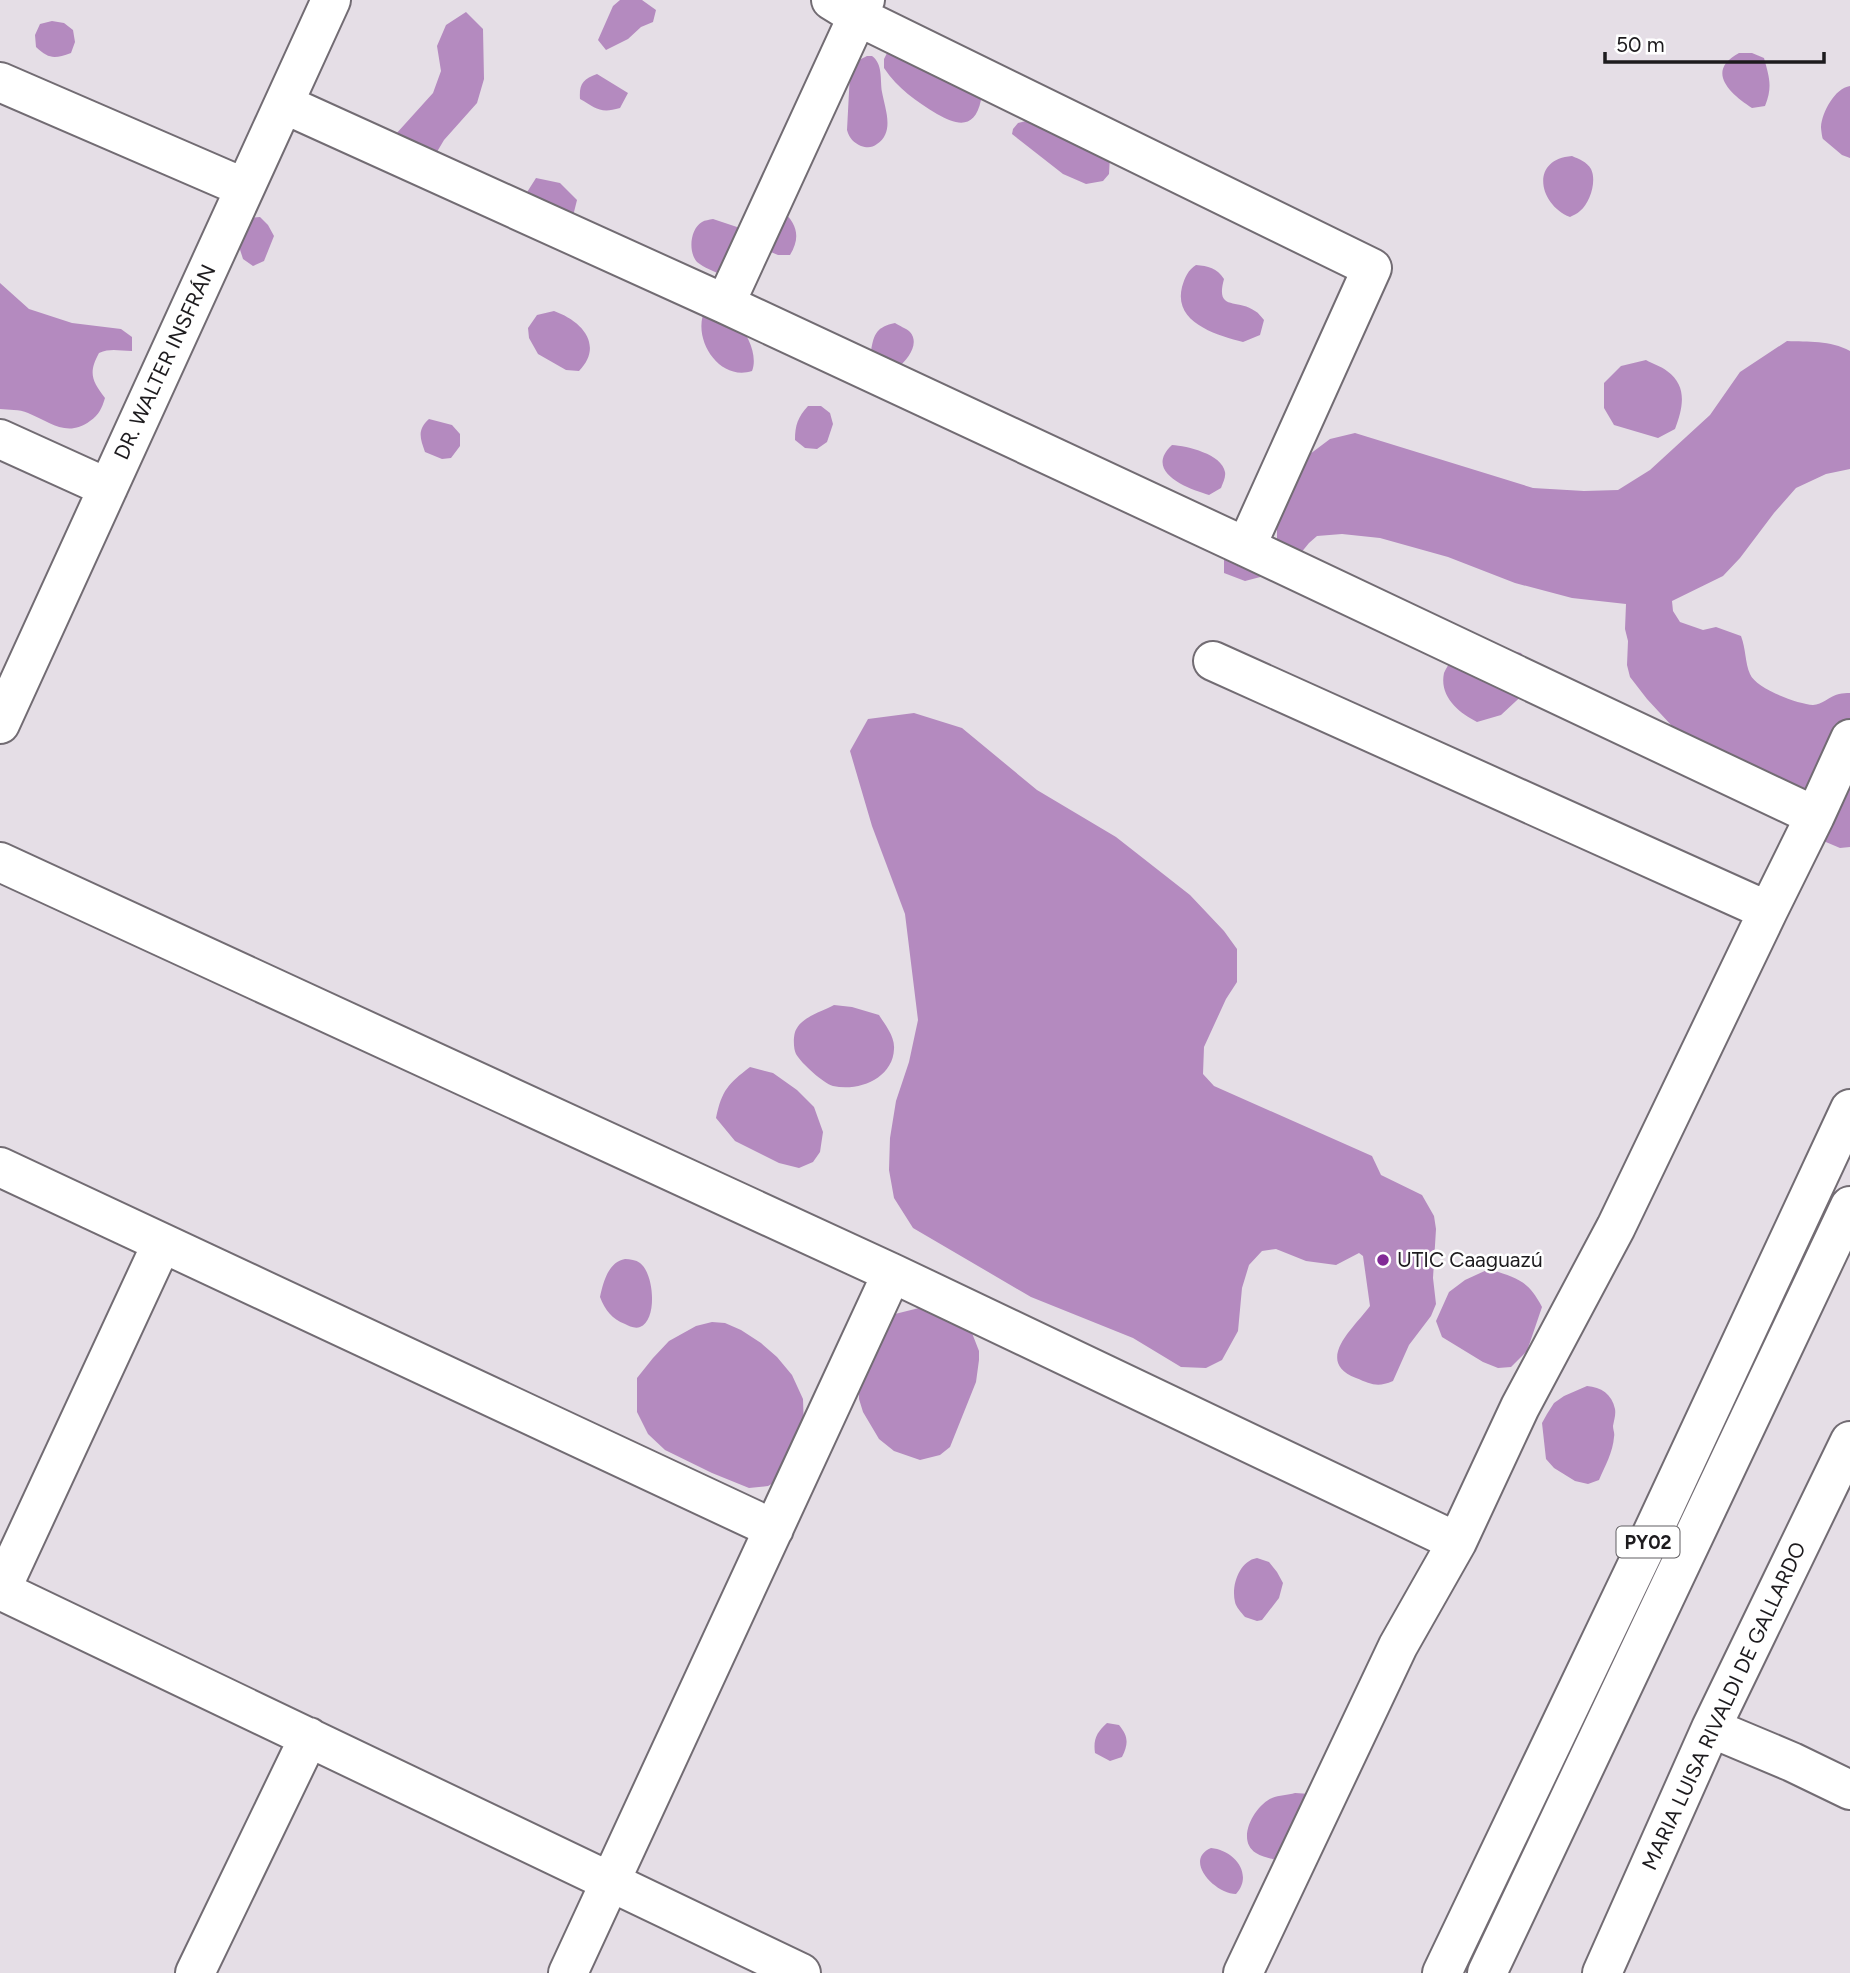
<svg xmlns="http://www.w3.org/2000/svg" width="1850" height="1973" viewBox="0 0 1850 1973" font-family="Figtree,sans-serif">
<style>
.forest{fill:#b48abf}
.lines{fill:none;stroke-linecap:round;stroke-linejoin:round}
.minor-casing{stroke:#726c73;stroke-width:42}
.highway-casing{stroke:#726c73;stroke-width:42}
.minor{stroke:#fff;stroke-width:38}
.highway{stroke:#fff;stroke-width:38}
.poi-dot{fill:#822a97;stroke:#fff;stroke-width:2.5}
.labels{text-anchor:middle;stroke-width:5;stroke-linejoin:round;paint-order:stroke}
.shield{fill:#fff;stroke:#615f62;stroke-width:2}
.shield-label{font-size:19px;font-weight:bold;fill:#1d1b1e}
.street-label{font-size:21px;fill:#1d1b1e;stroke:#fff}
.poi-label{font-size:21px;fill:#1d1b1e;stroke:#fff;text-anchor:start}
</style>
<rect width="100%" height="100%" fill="#e5dee6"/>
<path class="forest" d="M 620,0 L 642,0 L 656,10 L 653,22 L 641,27 L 628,39 L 606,50 L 598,40 L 613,6 Z
M 466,12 L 483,29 L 484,79 L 477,103 L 444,140 L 431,162 L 386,145 L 433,93 L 441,71 L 437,46 L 446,25 Z
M 52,21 L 64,23 L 73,30 L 75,42 L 71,53 C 54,59 49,59 36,47 L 35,35 L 40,24 Z
M 889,49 L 969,83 L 981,100 C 975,129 958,126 937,114 C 916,101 898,89 884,68 L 884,59 Z
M 1739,53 L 1752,53 L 1764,58 C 1769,77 1773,86 1765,106 L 1752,108 C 1730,94 1705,71 1739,53 Z
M 867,56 L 872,56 C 883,64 880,79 882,92 C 885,109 895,132 877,144 C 872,148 867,148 861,146 C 854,143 849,138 847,130 L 850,73 L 857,61 Z
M 597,74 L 628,93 L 620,108 C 600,114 596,108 580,99 C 579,84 583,79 597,74 Z
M 1850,86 L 1850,158 L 1842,155 L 1823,139 C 1822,138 1821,128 1821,127 C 1822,112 1835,88 1850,86 Z
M 1026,121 L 1034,123 L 1110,156 L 1109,174 L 1103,181 L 1086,184 L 1063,174 L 1012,134 L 1013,129 L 1018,123 Z
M 1572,156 C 1579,159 1587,162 1591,169 C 1597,181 1590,203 1580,211 C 1577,214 1573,215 1570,217 C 1538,204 1530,159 1572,156 Z
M 536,178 L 560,183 L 577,200 L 571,224 L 524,197 Z
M 782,210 C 797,224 801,237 790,255 L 778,255 L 766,250 Z
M 260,217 L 268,225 L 274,236 L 264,261 L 253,266 L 243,259 L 236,237 L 249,218 Z
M 713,219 L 737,227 L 743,238 L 722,275 C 714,271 704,268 697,262 C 688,252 690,229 702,222 C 705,220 709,220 713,219 Z
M 1196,265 C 1208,266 1217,268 1224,279 C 1215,312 1237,298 1255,311 C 1259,313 1261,317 1264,320 L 1260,335 L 1243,342 C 1217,335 1173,323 1182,287 C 1185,277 1188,270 1196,265 Z
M 0,283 L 29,309 L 72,323 L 121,329 L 132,337 L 132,351 C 119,351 111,348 99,353 C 88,373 92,381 105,398 C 102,408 99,415 90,421 C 67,438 50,422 28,413 C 19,409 9,410 0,409 Z
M 706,308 C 715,312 730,316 737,323 C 748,334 758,356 752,371 C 718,382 690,336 706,308 Z
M 554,311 C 582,321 604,345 579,371 L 566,370 L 538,354 L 529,338 L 528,328 L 537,315 Z
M 895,323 C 899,326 906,328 910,332 C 920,343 908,360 898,367 L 876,362 L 871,351 C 874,333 877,327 895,323 Z
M 1787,341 C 1808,342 1830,340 1850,351 L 1850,469 L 1826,474 L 1796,488 L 1774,513 L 1740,558 L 1723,576 L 1672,601 L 1673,611 L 1680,622 L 1703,630 L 1716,627 L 1741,636 C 1746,649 1745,663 1750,674 C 1756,689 1798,704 1813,705 C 1822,705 1830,696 1839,694 C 1843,693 1846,693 1850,693 L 1850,847 L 1840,848 L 1807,834 L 1782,778 L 1759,767 L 1708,757 L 1687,745 L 1672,726 L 1647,699 L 1630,677 L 1627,665 L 1628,641 L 1625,629 L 1626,604 L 1572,598 L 1515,583 L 1448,557 L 1380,538 L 1342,534 L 1317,536 L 1309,543 L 1300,554 L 1277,544 L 1277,516 L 1306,457 L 1330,439 L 1355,433 L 1533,488 L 1584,491 L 1618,490 L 1650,470 L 1710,415 L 1740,372 Z
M 1646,360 C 1653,364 1661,366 1667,371 C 1688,386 1683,408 1675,429 L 1658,438 L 1614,425 L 1604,408 L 1604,383 L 1621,366 Z
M 808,406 L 821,406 L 830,413 L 833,424 L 827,442 L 817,449 L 805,448 L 795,440 C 795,425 798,417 808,406 Z
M 429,419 L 452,425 L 460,434 L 460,446 L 451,458 L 442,459 L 425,452 C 420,438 417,430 429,419 Z
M 1172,445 C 1187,446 1222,454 1225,472 C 1226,477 1223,483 1221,488 L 1209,495 C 1188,489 1143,472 1172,445 Z
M 1224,547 L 1268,575 L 1245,581 L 1224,573 Z
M 1500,648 L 1521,653 L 1532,667 L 1528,690 L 1501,715 L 1477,722 C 1459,713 1439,697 1444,673 C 1446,668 1450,663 1452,658 Z
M 914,713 L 962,728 L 1037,790 L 1116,837 L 1190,895 L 1224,931 L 1237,949 L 1237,982 L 1226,999 L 1204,1047 L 1203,1074 L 1214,1086 L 1372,1156 L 1381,1175 L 1422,1195 L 1434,1216 L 1436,1229 L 1433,1278 L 1436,1304 L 1431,1316 L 1409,1345 L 1393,1381 C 1377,1388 1371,1384 1356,1378 C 1313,1361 1355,1327 1370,1306 L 1363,1256 L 1359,1253 L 1336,1265 L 1306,1261 L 1276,1249 L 1262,1251 L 1249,1265 L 1242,1288 L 1238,1331 L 1222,1360 L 1206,1368 L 1181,1367 L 1133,1338 L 1031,1297 L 913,1228 L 894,1198 L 889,1170 L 890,1138 L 896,1101 L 909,1062 L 918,1020 L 905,914 L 872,826 L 850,751 L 868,719 Z
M 834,1005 L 852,1007 L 879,1015 C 885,1025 895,1036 894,1049 C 893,1078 859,1092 833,1086 C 823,1083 801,1063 796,1054 C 793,1048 793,1033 797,1028 C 803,1017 823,1011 834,1005 Z
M 750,1067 L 773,1073 L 797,1090 L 814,1107 L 823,1132 L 820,1152 L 813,1162 L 799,1168 L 779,1163 L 735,1141 L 716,1118 C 722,1090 728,1084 750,1067 Z
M 625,1259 C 630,1259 636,1260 640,1263 C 654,1273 658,1320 640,1327 C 635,1329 629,1326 625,1324 C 612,1319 605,1310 600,1297 C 603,1283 608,1262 625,1259 Z
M 1489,1269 C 1517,1278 1528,1280 1542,1307 L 1527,1351 L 1511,1367 L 1498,1368 L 1483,1362 L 1442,1337 L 1436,1321 L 1449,1292 L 1465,1280 Z
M 923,1307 L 955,1321 L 972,1333 L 979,1351 L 979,1360 L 976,1382 L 950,1447 L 940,1455 L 920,1460 L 894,1451 L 879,1439 L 863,1412 L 859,1399 L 859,1372 L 891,1315 Z
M 712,1322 L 725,1323 L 741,1330 L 761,1343 L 777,1357 L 792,1375 L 803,1399 L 804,1430 L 784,1477 L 768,1486 L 749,1488 L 712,1473 L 665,1450 L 648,1434 L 637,1412 L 637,1378 L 653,1358 L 669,1341 L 696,1326 Z
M 1587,1386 C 1601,1387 1612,1394 1615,1409 C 1616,1415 1614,1420 1613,1426 C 1613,1430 1615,1433 1614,1437 C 1613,1452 1605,1466 1599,1480 L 1588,1484 L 1575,1481 L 1554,1468 L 1546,1459 L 1542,1423 L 1547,1414 L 1554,1403 L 1564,1396 Z
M 1257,1558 L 1269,1562 L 1277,1572 L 1283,1583 L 1279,1598 L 1262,1620 L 1257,1621 L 1245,1617 C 1241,1612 1236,1607 1235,1602 C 1231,1586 1239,1561 1257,1558 Z
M 1107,1723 L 1119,1725 C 1128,1736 1129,1743 1122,1757 L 1110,1761 L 1095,1753 C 1093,1739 1097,1732 1107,1723 Z
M 1295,1793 L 1311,1794 L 1278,1861 C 1271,1858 1262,1857 1256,1853 C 1235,1840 1255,1805 1272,1798 C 1279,1795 1288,1795 1295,1793 Z
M 1211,1848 C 1234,1850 1254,1874 1236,1894 C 1215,1894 1183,1860 1211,1848 Z"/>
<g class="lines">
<defs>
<path id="minor" d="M 831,0 L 857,16 L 1372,268 L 1246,547
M 0,82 L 245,188
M 284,104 L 725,304 L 1246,547 L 1815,816
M 725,304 L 865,0
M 0,439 L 108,488
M 1213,661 L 1768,911
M 0,724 L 331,0
M 0,862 L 892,1273 L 1457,1542
M 0,1167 L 774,1529
M 0,1590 L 801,1973
M 0,1592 L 162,1243
M 1711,1728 L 1792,1762 L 1850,1790
M 195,1973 L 309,1737
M 568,1973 L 892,1273
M 1243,1973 L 1398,1646 L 1457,1542 L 1520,1407 L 1616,1227 L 1768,911 L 1815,816 L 1850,739
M 1602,1973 L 1711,1728 L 1850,1441"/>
<path id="highway" d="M 1442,1973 L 1649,1540 L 1850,1109
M 1487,1973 L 1850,1206"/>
</defs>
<use href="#minor" class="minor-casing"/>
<use href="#highway" class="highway-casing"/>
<use href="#minor" class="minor"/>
<use href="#highway" class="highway"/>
</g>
<circle class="poi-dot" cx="1383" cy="1260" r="7"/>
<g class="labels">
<rect class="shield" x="1616.5" y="1526.5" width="63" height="31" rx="5"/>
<g class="shield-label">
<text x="1648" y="1549">PY02</text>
</g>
<g class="street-label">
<text transform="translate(165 362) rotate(-65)" y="7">DR. WALTER INSFRÁN</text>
<text transform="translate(1724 1706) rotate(-65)" y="7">MARIA LUISA RIVALDI DE GALLARDO</text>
</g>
<g class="poi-label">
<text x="1397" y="1267">UTIC Caaguazú</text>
</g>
</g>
<path d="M1605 52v10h219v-10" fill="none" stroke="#1d1b1e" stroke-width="3.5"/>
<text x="1616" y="52" font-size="21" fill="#1d1b1e" stroke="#ffffff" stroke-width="5" paint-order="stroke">50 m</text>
</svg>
